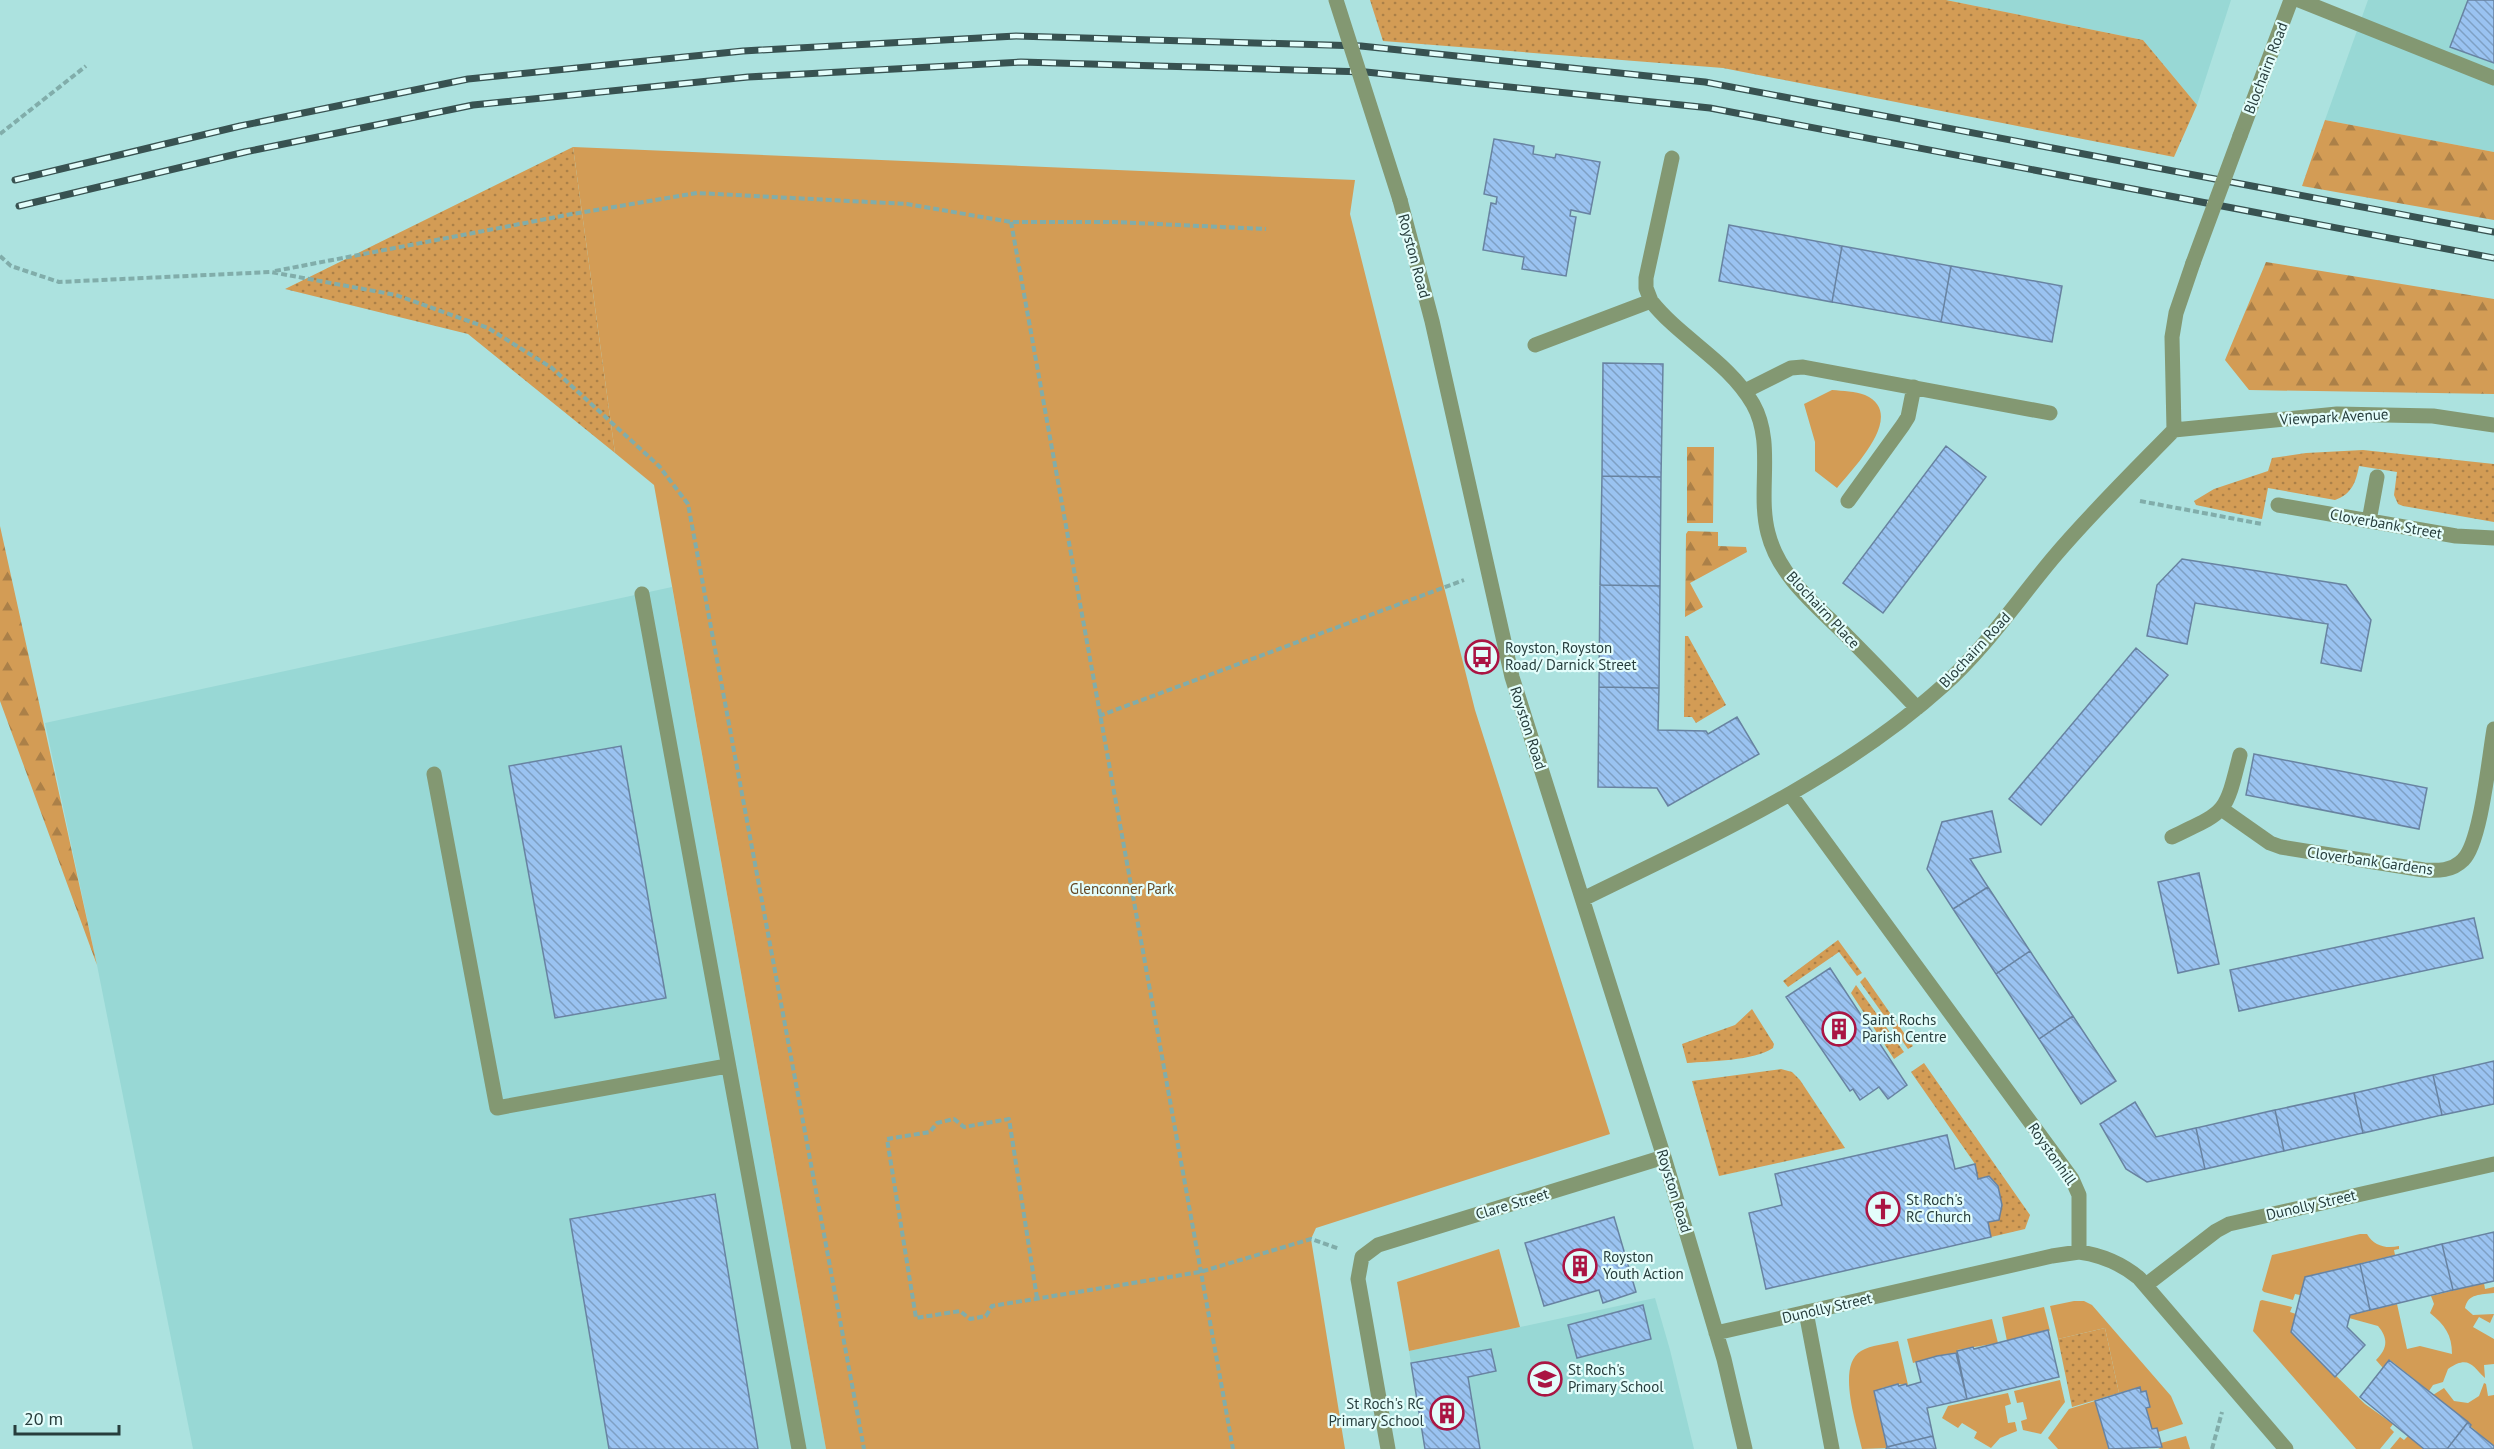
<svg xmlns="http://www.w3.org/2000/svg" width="2494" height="1449" viewBox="0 0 2494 1449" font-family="'PT Sans',sans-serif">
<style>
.built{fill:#98d8d5}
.grass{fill:url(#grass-dots)}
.forest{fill:url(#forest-firs)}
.green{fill:#d39c55}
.building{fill:url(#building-back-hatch);stroke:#6883a1;stroke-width:1.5}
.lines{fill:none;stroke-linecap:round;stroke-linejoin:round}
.path{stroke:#81adaa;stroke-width:4;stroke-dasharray:6 3;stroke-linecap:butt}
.minor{stroke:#839872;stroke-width:15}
.rail-casing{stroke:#385251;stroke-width:7}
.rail{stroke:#e3fdfb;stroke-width:4.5;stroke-dasharray:14;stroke-linecap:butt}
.minor-bridge{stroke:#839872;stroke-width:15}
.labels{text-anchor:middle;stroke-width:4.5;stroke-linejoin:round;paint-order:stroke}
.street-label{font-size:15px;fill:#273d3c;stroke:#e3fdfb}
.poi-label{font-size:15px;fill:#273d3c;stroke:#e3fdfb;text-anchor:start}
.park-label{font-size:15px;fill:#654925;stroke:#e3fdfb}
</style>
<defs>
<pattern id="grass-dots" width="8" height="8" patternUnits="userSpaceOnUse" patternTransform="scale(1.5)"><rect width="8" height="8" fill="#d39c55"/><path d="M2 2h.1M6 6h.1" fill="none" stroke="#ab8048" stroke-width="1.8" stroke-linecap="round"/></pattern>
<pattern id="forest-firs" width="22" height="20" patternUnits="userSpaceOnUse" patternTransform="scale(1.5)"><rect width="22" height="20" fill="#d39c55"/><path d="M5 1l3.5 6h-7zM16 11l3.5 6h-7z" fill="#ab8048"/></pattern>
<pattern id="building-back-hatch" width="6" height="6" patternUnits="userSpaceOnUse" patternTransform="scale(1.5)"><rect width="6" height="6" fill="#9ac3f1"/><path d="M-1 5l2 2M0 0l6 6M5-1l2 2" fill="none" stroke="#7ea0c4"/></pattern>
</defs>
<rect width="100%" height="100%" fill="#ace2df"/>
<path class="built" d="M 1946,0 L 2231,0 L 2197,105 L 2143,40 Z
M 2368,0 L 2494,0 L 2494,152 L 2325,120 Z
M 672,587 L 826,1449 L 193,1449 L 97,965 L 45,723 Z
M 1655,1298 L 1670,1350 L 1694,1449 L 1425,1449 L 1409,1351 Z"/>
<path class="grass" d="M 1370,0 L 1946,0 L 2143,40 L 2197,105 L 2174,157 L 1723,68 L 1383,41 Z
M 573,147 L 615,453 L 468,334 L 285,289 Z
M 2363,450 L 2494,464 L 2494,522 L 2403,506 L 2398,504 L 2394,495 L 2397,472 L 2359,466 C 2356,482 2352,494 2335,500 L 2268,488 L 2262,519 L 2196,505 L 2194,501 L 2214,489 L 2268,471 L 2272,458 L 2306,453 Z
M 1685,636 L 1688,636 L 1726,705 L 1696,723 L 1692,717 L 1684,717 Z
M 1838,940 L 1862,973 L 1857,976 L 1839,952 L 1788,987 L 1783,981 Z
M 1865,977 L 1913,1046 L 1908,1049 L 1860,982 Z
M 1856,985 L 1904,1052 L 1894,1059 L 1851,993 Z
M 1752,1009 L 1774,1044 L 1773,1048 C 1754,1061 1710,1061 1687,1063 L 1682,1044 L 1735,1025 Z
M 1924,1063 L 2030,1215 L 2025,1229 L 1991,1237 L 1988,1222 L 1999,1220 L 1989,1176 L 1978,1179 L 1975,1164 L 1911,1072 Z
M 1781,1069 L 1792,1072 L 1800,1080 L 1845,1148 L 1719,1176 L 1692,1081 Z
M 2105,1328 L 2119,1393 L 2072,1407 L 2058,1339 Z"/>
<path class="forest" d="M 2325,120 L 2494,152 L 2494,220 L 2302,186 Z
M 2266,262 L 2494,299 L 2494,394 L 2249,390 L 2225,360 Z
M 1687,447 L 1714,447 L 1713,523 L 1687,523 Z
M 0,526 L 97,965 L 0,701 Z
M 1688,531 L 1718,532 L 1718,546 L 1746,547 L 1747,552 L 1690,583 L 1703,607 L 1685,617 L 1686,534 Z"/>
<path class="green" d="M 573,147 L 1355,180 L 1350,214 L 1475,710 L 1610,1134 L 1316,1228 L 1311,1239 L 1345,1449 L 826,1449 L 654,485 L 615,453 Z
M 1832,390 C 1843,391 1855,391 1865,395 C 1908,414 1852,469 1837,488 L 1815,471 L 1815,442 L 1804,404 Z
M 2360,1234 L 2367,1234 C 2374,1246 2386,1249 2399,1246 L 2399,1249 L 2394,1250 L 2395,1255 L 2305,1277 L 2300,1295 L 2295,1294 L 2293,1300 L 2264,1292 L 2262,1290 L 2272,1255 Z
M 1499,1249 L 1520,1327 L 1409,1351 L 1397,1282 Z
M 2484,1283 L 2485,1289 L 2494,1287 L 2494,1293 C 2481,1295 2468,1293 2465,1308 L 2473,1315 L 2494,1314 L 2490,1323 L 2479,1317 L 2473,1327 L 2494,1339 L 2494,1364 L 2484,1365 L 2485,1378 C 2473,1367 2469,1354 2448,1369 L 2443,1382 L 2433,1385 L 2429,1391 L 2390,1360 L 2383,1368 L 2376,1360 C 2387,1349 2389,1339 2378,1326 L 2349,1318 L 2350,1315 L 2397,1304 L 2407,1349 L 2420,1346 L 2452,1354 C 2452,1335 2445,1325 2430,1313 L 2434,1304 L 2431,1296 Z
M 2262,1300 L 2292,1307 L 2290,1312 L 2296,1314 L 2291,1332 L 2365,1404 L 2393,1424 L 2390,1428 L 2394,1432 L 2380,1449 L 2356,1449 L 2253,1331 L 2260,1301 Z
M 2074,1301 L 2084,1301 L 2092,1305 L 2171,1396 L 2183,1424 L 2158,1432 L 2152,1429 L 2146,1408 L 2150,1407 L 2146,1391 L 2141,1392 L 2140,1387 L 2119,1393 L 2105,1328 L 2058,1339 L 2050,1306 Z
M 2044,1307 L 2050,1331 L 2048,1330 L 2007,1341 L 2002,1317 Z
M 1992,1319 L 1998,1343 L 1957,1350 L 1958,1353 L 1936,1356 L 1913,1363 L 1907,1339 Z
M 1898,1341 L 1908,1385 L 1898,1384 L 1882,1388 L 1887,1448 L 1862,1449 C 1857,1425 1836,1366 1861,1351 C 1871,1345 1886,1344 1898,1341 Z
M 2060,1380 L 2065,1402 L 2041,1434 L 2023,1430 L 2021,1421 L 2027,1419 L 2023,1402 L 2017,1403 L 2014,1391 Z
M 2484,1383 L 2486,1384 L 2488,1396 L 2494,1395 L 2494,1446 L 2433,1395 L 2444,1388 L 2454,1401 L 2468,1403 L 2479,1396 Z
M 2008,1393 L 2011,1404 L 2005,1406 L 2008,1423 L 2015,1422 L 2017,1431 L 2000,1438 L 1991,1448 L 1974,1438 L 1977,1432 L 1962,1423 L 1958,1428 L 1942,1418 L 1948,1406 Z
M 2095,1401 L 2109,1449 L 2058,1449 L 2048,1438 L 2069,1409 Z
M 2186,1436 L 2190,1449 L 2158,1449 L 2162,1447 L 2161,1443 Z
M 2408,1436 L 2424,1449 L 2390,1449 L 2400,1437 L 2404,1440 Z"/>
<path class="building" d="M 2468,0 L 2494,0 L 2494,63 L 2450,47 Z
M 1494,139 L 1534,146 L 1533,154 L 1555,158 L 1556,154 L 1600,162 L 1590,214 L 1571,210 L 1570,216 L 1576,217 L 1566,276 L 1522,269 L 1524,257 L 1483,250 L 1491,203 L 1496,204 L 1497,197 L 1484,194 Z
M 1729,225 L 1842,246 L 1832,302 L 1719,281 Z
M 1842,246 L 1951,266 L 1941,322 L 1832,302 Z
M 1951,266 L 2062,286 L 2052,342 L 1941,322 Z
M 1603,363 L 1663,364 L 1661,477 L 1602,476 Z
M 1946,446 L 1986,477 L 1883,613 L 1843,583 Z
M 1602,476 L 1661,477 L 1660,586 L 1600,585 Z
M 2182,559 L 2346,585 L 2371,620 L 2361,671 L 2321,663 L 2328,624 L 2195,603 L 2187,644 L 2147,636 L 2157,585 Z
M 1600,585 L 1660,586 L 1659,688 L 1599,687 Z
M 2136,648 L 2168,675 L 2041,825 L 2009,799 Z
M 1599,687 L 1659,688 L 1658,730 L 1706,731 L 1708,734 L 1737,717 L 1759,754 L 1668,806 L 1657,788 L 1598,787 Z
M 621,746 L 666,998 L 555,1018 L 509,766 Z
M 2254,754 L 2427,788 L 2419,829 L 2246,795 Z
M 1992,811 L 2001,852 L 1970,859 L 1988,887 L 1953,909 L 1927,869 L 1942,822 Z
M 2199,873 L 2219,964 L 2178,973 L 2158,882 Z
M 1988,887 L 2030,951 L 1996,974 L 1953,909 Z
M 2474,918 L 2483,958 L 2239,1011 L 2230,970 Z
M 2030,951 L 2073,1016 L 2039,1039 L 1996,974 Z
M 1830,968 L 1907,1085 L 1888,1099 L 1879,1087 L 1860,1100 L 1853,1089 L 1850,1091 L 1786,997 Z
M 2073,1016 L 2116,1081 L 2081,1104 L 2039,1039 Z
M 2494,1061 L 2494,1104 L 2442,1115 L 2433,1075 Z
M 2433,1075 L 2442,1115 L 2363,1133 L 2354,1093 Z
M 2354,1093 L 2363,1133 L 2284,1151 L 2275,1110 Z
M 2135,1102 L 2156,1137 L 2196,1128 L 2205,1169 L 2147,1182 L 2126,1169 L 2100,1124 Z
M 2275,1110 L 2284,1151 L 2205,1169 L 2196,1128 Z
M 1947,1135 L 1955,1169 L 1975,1164 L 1978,1179 L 1989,1176 L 1998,1186 L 2002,1205 L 1999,1220 L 1988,1222 L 1991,1237 L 1766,1289 L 1749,1213 L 1782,1205 L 1775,1174 Z
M 715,1194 L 758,1449 L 609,1449 L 570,1219 Z
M 1614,1217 L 1636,1292 L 1603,1303 L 1599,1290 L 1544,1306 L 1525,1243 Z
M 2494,1232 L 2494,1281 L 2453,1290 L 2442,1244 Z
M 2442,1244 L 2453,1290 L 2370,1310 L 2360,1264 Z
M 2360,1264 L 2370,1310 L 2350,1315 L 2347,1327 L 2365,1345 L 2335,1377 L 2291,1332 L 2305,1277 Z
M 1643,1305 L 1651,1339 L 1577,1358 L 1568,1325 Z
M 2048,1330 L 2059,1377 L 1967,1399 L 1957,1351 L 1973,1347 L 1974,1349 Z
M 1491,1349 L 1496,1371 L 1468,1377 L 1480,1449 L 1425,1449 L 1411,1363 Z
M 1956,1353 L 1967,1399 L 1927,1408 L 1933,1436 L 1887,1447 L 1874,1391 L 1898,1384 L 1899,1386 L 1906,1384 L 1907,1386 L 1921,1382 L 1916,1362 L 1937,1356 Z
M 2389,1360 L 2468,1422 L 2447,1449 L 2424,1449 L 2360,1397 Z
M 2140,1387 L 2141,1392 L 2146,1391 L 2150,1407 L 2146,1408 L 2152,1429 L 2157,1428 L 2162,1447 L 2109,1449 L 2095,1401 Z
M 2468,1422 L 2471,1425 L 2470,1427 L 2494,1446 L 2494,1449 L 2447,1449 Z
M 1933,1436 L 1936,1449 L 1886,1449 L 1887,1447 Z"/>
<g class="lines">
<path class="path" d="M 0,134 L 86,66
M 1011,222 L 1233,1449
M 0,256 L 11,266 L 59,282 L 271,272 L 396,295 L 488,328 L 552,368 L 659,466 L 688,504 L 864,1449
M 275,271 L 572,214 L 697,193 L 907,204 L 1011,222 L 1114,222 L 1266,229
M 2140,501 L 2262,524
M 1099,716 L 1464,580
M 1037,1298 L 1009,1119 L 964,1127 L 954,1119 L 937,1123 L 930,1132 L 887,1139 L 916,1318 L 960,1311 L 970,1319 L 986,1316 L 992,1306 L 1200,1272 L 1311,1239 L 1340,1249
M 2212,1449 L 2222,1412"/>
<path class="minor" d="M 2299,0 L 2494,78
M 2240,136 L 2291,0
M 1672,158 L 1646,278 L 1646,288 L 1651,301 C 1681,339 1728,361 1753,404 C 1775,443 1757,491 1768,533 C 1779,577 1817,606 1847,636 C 1871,660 1894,684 1917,708
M 1400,200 L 1432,321 L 1512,677 L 1664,1157 L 1724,1359 L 1745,1449
M 1535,345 L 1651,301
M 1745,391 L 1791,368 L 1803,367 L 2050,413
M 2174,430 L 2337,414 L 2433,416 L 2494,425
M 1848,501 L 1903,425 L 1908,417 L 1914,387
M 2278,505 L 2456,536 L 2494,538
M 2369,521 L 2377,477
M 642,594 L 799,1449
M 434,774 L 497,1108 L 727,1066
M 1790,794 L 2072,1179 L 2079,1195 L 2079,1252 C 2101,1255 2122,1264 2139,1278 L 2286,1449
M 2223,810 L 2270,843 L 2281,847 L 2424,870 C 2438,871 2452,871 2463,860 C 2481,843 2489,757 2494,729
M 2172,837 C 2227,811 2225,815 2240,755
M 1583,899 C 1707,838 1840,779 1944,685 C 1986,647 2017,601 2053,558 C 2091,513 2133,472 2174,430 L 2172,337 L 2176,313 L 2193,263
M 2146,1285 L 2216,1231 L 2229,1224 L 2494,1164
M 1806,1312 L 1832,1449
M 1716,1333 L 2052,1256 L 2079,1252
M 1388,1449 L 1358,1279 L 1362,1257 L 1378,1245 L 1664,1157"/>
<defs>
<path id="rail" d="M 15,180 L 240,126 L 468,79 L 743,51 L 1016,36 L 1361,46 L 1705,82 L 2494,232
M 19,206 L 245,152 L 473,105 L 748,77 L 1021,62 L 1366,72 L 1710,108 L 2494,258"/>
</defs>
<use href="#rail" class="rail-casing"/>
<use href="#rail" class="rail"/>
<path class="minor-bridge" d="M 1336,0 L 1400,200
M 2193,263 L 2240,136"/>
</g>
<defs>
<symbol id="bus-ring" viewBox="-11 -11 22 22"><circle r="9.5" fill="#e3fdfb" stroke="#aa1543" stroke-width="1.5"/><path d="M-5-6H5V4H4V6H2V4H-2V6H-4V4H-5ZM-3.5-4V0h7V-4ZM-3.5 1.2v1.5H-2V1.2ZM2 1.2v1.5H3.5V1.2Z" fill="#aa1543"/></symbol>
<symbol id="building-ring" viewBox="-11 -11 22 22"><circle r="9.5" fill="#e3fdfb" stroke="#aa1543" stroke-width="1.5"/><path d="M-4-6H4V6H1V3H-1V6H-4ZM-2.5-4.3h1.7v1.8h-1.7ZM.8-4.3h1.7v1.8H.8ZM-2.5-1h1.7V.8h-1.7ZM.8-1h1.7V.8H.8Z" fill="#aa1543"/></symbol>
<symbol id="church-ring" viewBox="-11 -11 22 22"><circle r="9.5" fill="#e3fdfb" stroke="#aa1543" stroke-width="1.5"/><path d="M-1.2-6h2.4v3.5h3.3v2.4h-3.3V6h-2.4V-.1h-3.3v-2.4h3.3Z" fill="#aa1543"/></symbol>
<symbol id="school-ring" viewBox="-11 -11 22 22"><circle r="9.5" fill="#e3fdfb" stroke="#aa1543" stroke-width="1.5"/><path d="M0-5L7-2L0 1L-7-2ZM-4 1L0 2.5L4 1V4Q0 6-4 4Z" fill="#aa1543"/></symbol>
</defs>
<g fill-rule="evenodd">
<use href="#bus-ring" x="1463" y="638" width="38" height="38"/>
<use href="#building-ring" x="1820" y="1010" width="38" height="38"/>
<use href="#church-ring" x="1864" y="1190" width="38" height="38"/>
<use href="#building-ring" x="1561" y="1247" width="38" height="38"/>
<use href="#school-ring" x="1526" y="1360" width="38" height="38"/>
<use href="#building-ring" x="1428" y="1394" width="38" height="38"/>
</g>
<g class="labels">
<g class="street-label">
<text transform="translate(2266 68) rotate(-69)" y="5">Blochairn Road</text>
<text transform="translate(1414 256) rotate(75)" y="5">Royston Road</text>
<text transform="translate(2334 417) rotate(-3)" y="5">Viewpark Avenue</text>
<text transform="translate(2386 524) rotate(10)" y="5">Cloverbank Street</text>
<text transform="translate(1823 610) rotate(47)" y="5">Blochairn Place</text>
<text transform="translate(1975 650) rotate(-47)" y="5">Blochairn Road</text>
<text transform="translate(1528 728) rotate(72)" y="5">Royston Road</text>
<text transform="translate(2370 861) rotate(8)" y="5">Cloverbank Gardens</text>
<text transform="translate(2052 1154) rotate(55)" y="5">Roystonhill</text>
<text transform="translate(1674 1191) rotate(73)" y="5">Royston Road</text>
<text transform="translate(1512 1204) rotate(-17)" y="5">Clare Street</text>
<text transform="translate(2311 1205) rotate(-13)" y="5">Dunolly Street</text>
<text transform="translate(1827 1308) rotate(-13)" y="5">Dunolly Street</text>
</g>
<g class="poi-label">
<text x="1505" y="653">Royston, Royston<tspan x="1505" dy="17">Road/ Darnick Street</tspan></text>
<text x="1862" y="1025">Saint Rochs<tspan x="1862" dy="17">Parish Centre</tspan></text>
<text x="1906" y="1205">St Roch's<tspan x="1906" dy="17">RC Church</tspan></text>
<text x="1603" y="1262">Royston<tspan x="1603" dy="17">Youth Action</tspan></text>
<text x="1568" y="1375">St Roch's<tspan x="1568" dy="17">Primary School</tspan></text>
<text x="1424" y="1409" text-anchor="end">St Roch's RC<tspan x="1424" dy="17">Primary School</tspan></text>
</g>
<g class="park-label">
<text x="1122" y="894">Glenconner Park</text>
</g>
</g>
<path d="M15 1425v9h104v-9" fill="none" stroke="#273d3c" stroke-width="3"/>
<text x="24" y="1425" font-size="18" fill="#273d3c" stroke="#e3fdfb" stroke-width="4.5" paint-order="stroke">20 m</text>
</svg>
